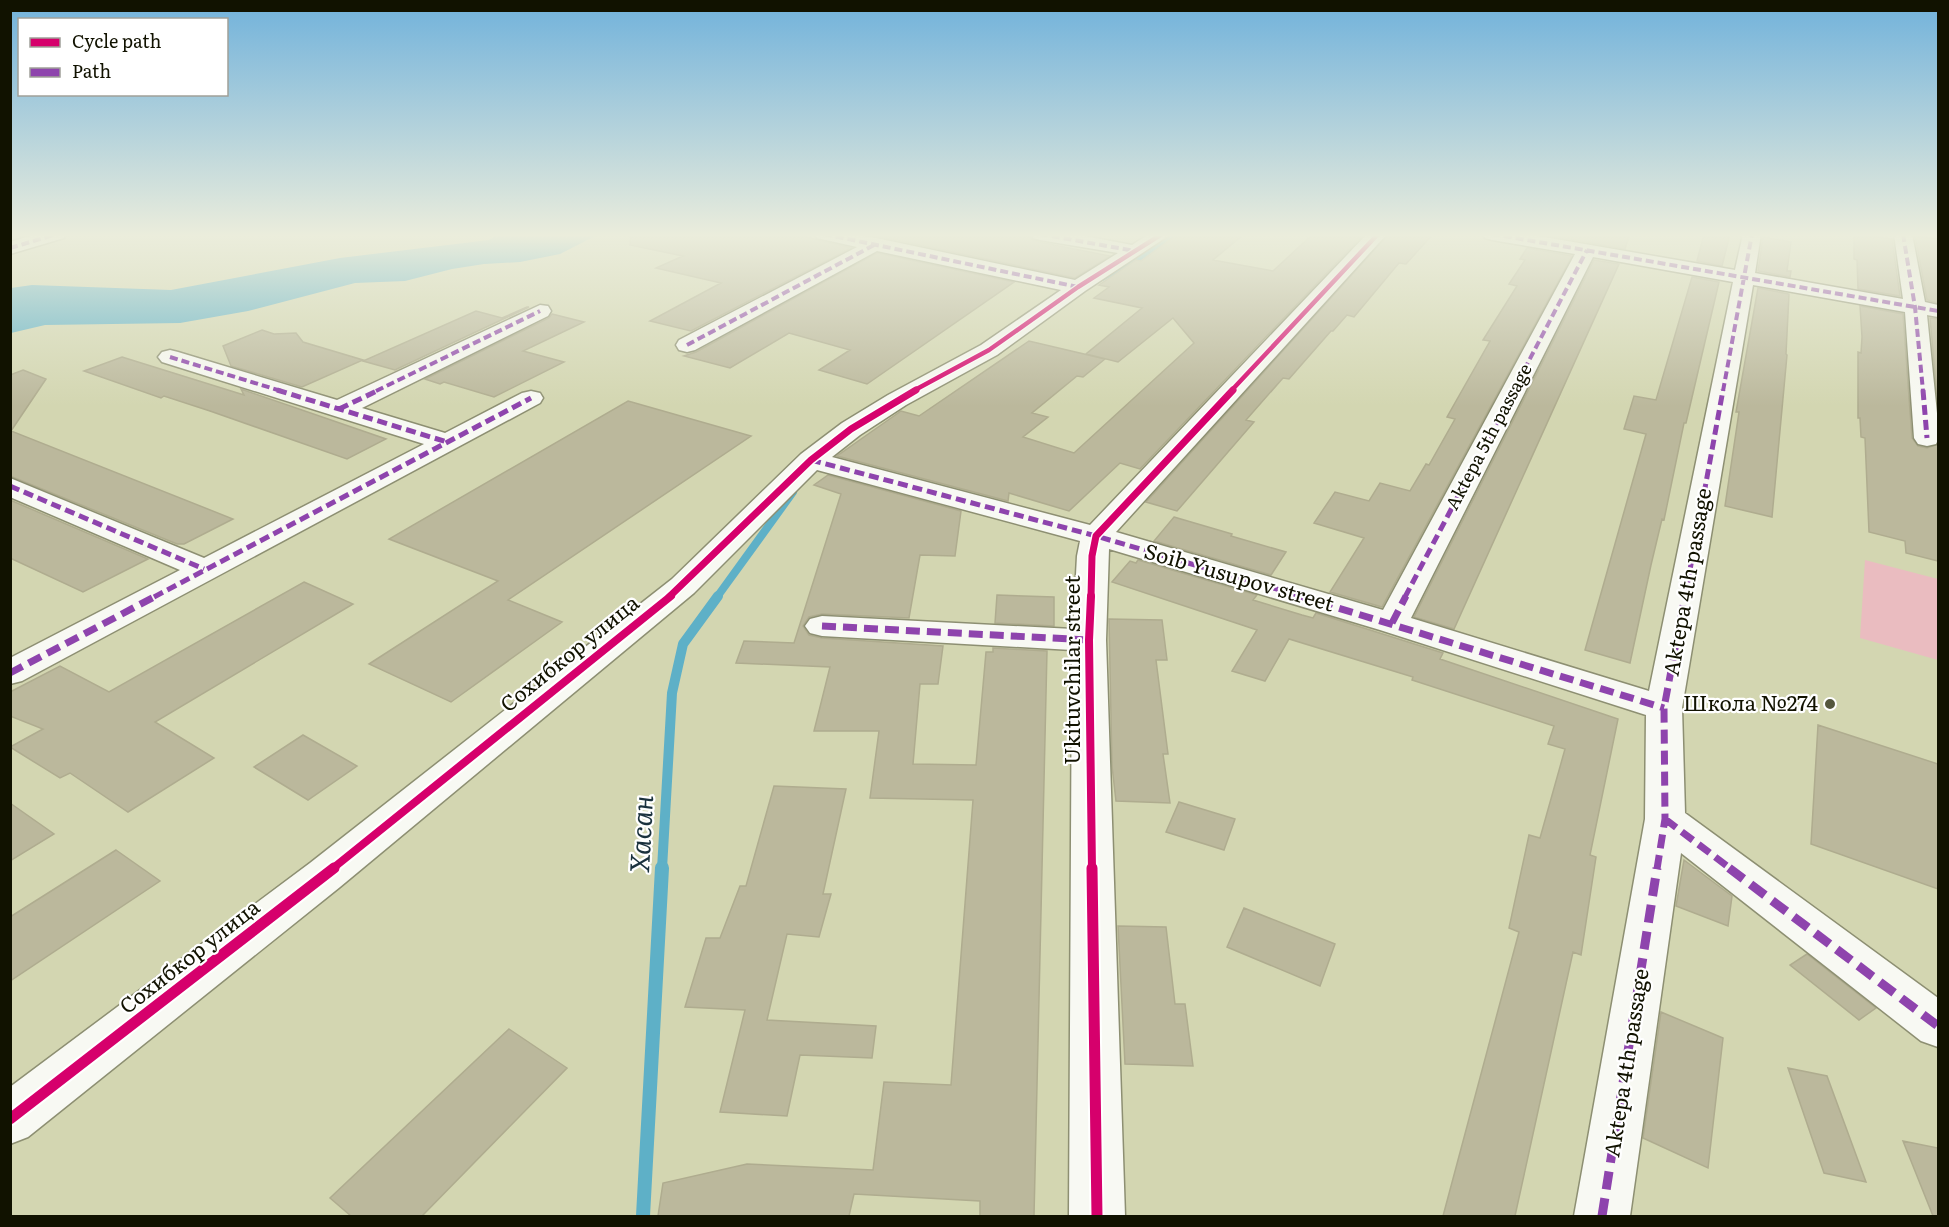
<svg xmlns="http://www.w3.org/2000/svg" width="1949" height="1227" viewBox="0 0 1949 1227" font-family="Literata,serif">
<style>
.green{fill:#eabcc0}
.water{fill:#5eb0c7}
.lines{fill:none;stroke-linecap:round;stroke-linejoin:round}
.stream-far3{stroke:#5eb0c7;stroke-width:6}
.stream-far2{stroke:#5eb0c7;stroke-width:8}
.stream-far1{stroke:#5eb0c7;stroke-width:10}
.stream{stroke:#5eb0c7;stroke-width:14}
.building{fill:#bbb89c;stroke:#afac8f;stroke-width:1.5}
.minor-casing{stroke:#8d8f72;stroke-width:3}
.minor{fill:#f8f9f3;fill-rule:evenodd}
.quiet-far3{stroke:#8e44ad;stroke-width:4;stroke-dasharray:8 4;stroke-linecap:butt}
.quiet-far2{stroke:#8e44ad;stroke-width:5;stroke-dasharray:10 5;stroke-linecap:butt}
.quiet-far1{stroke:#8e44ad;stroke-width:7;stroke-dasharray:14 7;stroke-linecap:butt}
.quiet{stroke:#8e44ad;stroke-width:9;stroke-dasharray:18 9;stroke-linecap:butt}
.cycleway-far3-casing{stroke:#fff;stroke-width:7}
.cycleway-far2-casing{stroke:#fff;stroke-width:10}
.cycleway-far1-casing{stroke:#fff;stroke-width:12}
.cycleway-casing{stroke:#fff;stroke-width:15}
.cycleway-far3{stroke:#d6006c;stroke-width:4.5}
.cycleway-far2{stroke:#d6006c;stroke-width:7}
.cycleway-far1{stroke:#d6006c;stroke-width:8}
.cycleway{stroke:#d6006c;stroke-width:11}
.poi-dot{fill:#55573e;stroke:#fff;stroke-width:2}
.labels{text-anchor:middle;stroke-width:4.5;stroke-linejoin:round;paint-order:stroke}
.far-street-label{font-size:18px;fill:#111200;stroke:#fff}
.street-label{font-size:21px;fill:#111200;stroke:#fff}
.poi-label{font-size:21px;fill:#111200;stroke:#fff;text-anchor:end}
.near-water-label{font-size:27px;font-style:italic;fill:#1a313d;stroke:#fff}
</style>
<rect width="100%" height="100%" fill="#d3d6b1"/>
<path class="green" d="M 1865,560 L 1938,579 L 1938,660 L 1860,638 Z"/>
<path class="water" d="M 498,234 L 599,234 L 560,254 L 520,262 L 484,264 L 452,269 L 405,281 L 355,283 L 248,311 L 180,323 L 45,325 L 11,333 L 11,288 L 32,285 L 171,290 L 340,258 L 489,240 Z"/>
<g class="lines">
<path class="stream-far3" d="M 1102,278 L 1135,261 L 1173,234"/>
<path class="stream-far2" d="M 717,597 L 793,492"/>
<path class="stream-far1" d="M 662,869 L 672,693 L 683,644 L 718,596"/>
<path class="stream" d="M 643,1216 L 662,868"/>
</g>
<path class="building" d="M 631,234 L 794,234 L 851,248 L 691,331 L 650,321 L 721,283 L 656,268 L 683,256 L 630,245 Z
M 868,234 L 1029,234 L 1032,240 L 1039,242 L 1110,256 L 1075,278 Z
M 1178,234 L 1244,234 L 1213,260 L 1273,271 L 1313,234 L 1364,234 L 1140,469 L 1120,463 L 1069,511 L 1009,493 L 1008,501 L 837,456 L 901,411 L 919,416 L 1029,341 L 1105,359 L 1083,377 L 1077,376 L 1032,413 L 1048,417 L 1023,437 L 1074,453 L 1194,343 L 1173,318 L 1118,362 L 1086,354 L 1142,308 L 1094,298 L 1109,287 L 1099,285 L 1136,260 L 1141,261 Z
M 1389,234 L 1433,234 L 1406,264 L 1399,263 L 1354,317 L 1347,315 L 1333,331 L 1331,331 L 1289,379 L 1283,378 L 1246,420 L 1254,422 L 1177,511 L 1146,502 Z
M 1542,234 L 1630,234 L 1625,249 Z
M 1704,234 L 1730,234 L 1722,266 L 1697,261 Z
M 1854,234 L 1892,239 L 1900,296 L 1858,289 L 1857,260 L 1854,259 Z
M 1915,236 L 1938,239 L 1938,303 L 1927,300 Z
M 1763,237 L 1791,242 L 1787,271 L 1791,271 L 1790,277 L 1758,271 Z
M 1527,248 L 1572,256 L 1382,607 L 1330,592 L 1364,538 L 1314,523 L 1335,492 L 1369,501 L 1380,483 L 1410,491 L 1426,464 L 1429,465 L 1455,419 L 1447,417 L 1490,341 L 1483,340 L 1517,286 L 1509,284 L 1525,260 L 1520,259 Z
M 877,253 L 1014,282 L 867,384 L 819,370 L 850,350 L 789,333 L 730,368 L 684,356 L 696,352 Z
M 1594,260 L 1619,264 L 1454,629 L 1414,617 Z
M 1692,277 L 1719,282 L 1686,423 L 1684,423 L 1664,520 L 1662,519 L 1651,565 L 1630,663 L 1585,650 L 1646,434 L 1624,429 L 1634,396 L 1656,400 Z
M 1758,288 L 1789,294 L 1786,354 L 1787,355 L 1772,517 L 1725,506 L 1739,412 L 1736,412 Z
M 1860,306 L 1903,314 L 1912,438 L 1918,446 L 1927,448 L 1938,444 L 1938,561 L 1906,553 L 1905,541 L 1869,532 L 1865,438 L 1861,437 L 1860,418 L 1858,418 L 1858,352 L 1861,353 L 1862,337 Z
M 527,307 L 529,307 L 395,370 L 363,361 L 476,311 L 502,318 Z
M 552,314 L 584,322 L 523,351 L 564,362 L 494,397 L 444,382 L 440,384 L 425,379 L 549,318 Z
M 1930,318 L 1938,319 L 1938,406 Z
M 262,330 L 274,334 L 296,333 L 303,342 L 363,360 L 302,387 L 231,366 L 223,346 Z
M 122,357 L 244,395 L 241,389 L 386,439 L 347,459 L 210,411 L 164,396 L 161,398 L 84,371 Z
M 23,370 L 46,379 L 11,431 L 233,519 L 184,544 L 177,544 L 10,476 L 10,375 Z
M 628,401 L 751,436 L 508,600 L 562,622 L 451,702 L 369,664 L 498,581 L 389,539 Z
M 828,475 L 961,511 L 955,556 L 920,555 L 909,618 L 822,614 L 809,617 L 803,626 L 809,635 L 822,638 L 943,646 L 938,684 L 920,684 L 913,764 L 976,765 L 986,652 L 993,652 L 993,648 L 1047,651 L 1034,1216 L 980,1216 L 980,1201 L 854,1194 L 849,1216 L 658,1216 L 663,1183 L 747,1164 L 873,1170 L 884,1082 L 951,1085 L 973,800 L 870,798 L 879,731 L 814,731 L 830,667 L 736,663 L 744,641 L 794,643 L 841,494 L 814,485 Z
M 10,500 L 148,559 L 83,592 L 10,558 Z
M 1174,517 L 1232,534 L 1231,536 L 1286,552 L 1271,575 L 1154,541 Z
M 1138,560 L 1257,595 L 1253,600 L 1302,615 L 1313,618 L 1316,613 L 1443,653 L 1440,659 L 1618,719 L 1590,855 L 1596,857 L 1581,955 L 1573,952 L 1515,1216 L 1443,1216 L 1519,932 L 1509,928 L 1529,835 L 1540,838 L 1565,749 L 1548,744 L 1554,726 L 1412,680 L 1413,677 L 1289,639 L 1265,681 L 1232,671 L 1257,630 L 1112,582 L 1130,561 L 1136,563 Z
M 304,582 L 353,604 L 155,722 L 214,758 L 128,812 L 70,773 L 60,778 L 10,747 L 43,729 L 10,716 L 10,692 L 60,666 L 109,692 Z
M 997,595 L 1054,597 L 1054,626 L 995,623 Z
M 1109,619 L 1162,620 L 1167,660 L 1156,660 L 1168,754 L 1163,754 L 1170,803 L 1116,801 L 1112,766 Z
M 1818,725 L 1938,764 L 1938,889 L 1811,844 Z
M 303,735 L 357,766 L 308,800 L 254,767 Z
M 774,786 L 846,789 L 823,894 L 831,894 L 819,937 L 787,934 L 767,1020 L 876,1026 L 872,1058 L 800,1055 L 787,1116 L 720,1112 L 745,1010 L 685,1007 L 706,938 L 720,938 L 740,886 L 746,886 Z
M 1179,802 L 1235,819 L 1224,850 L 1166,832 Z
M 10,803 L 54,834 L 10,861 Z
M 116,850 L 160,881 L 10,981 L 10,917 Z
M 1684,860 L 1732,896 L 1728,926 L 1676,906 Z
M 1244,908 L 1335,944 L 1320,986 L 1227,947 Z
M 1118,926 L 1166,927 L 1175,1004 L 1185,1004 L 1193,1066 L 1125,1064 Z
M 1807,954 L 1876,1008 L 1859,1020 L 1790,965 Z
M 1661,1012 L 1723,1038 L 1708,1168 L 1643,1138 Z
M 509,1029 L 567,1068 L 422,1216 L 351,1216 L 330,1198 Z
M 1788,1068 L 1827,1076 L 1866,1182 L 1824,1173 Z
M 1903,1141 L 1938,1148 L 1938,1216 L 1933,1216 Z"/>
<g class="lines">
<defs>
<path id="minor" d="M 36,234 L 66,234 L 64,238 L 10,254 L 10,242 Z
M 815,234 L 853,234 L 876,238 L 1075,280 L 1118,253 L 1040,240 L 1033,238 L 1031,234 L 1074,234 L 1132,245 L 1149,234 L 1171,234 L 1085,291 L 997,355 L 906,405 L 860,435 L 832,457 L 1090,525 L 1367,234 L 1387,234 L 1116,532 L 1383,610 L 1575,254 L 1492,240 L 1485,238 L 1483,234 L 1527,234 L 1735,270 L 1743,234 L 1761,234 L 1755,273 L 1903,299 L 1894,234 L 1912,234 L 1925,302 L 1938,305 L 1938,317 L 1927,315 L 1938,423 L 1938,440 L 1936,444 L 1927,446 L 1918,444 L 1914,438 L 1905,312 L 1753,285 L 1682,708 L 1685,813 L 1938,998 L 1938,1047 L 1921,1041 L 1681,853 L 1630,1216 L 1574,1216 L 1645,819 L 1646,715 L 1380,630 L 1109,549 L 1106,640 L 1125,1216 L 1069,1216 L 1072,650 L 822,636 L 810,633 L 805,626 L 810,619 L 822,616 L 1073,629 L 1077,556 L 1080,541 L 817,470 L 694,593 L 340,887 L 28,1137 L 10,1144 L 10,1087 L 310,863 L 672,579 L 801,454 L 842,423 L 888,395 L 981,345 L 1061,290 L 877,251 L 695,350 L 687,352 L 679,350 L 676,345 L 679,340 L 857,247 L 817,238 ZM 1593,257 L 1733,282 L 1649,691 L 1411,618 Z
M 540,305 L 548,306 L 551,311 L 548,316 L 362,408 L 445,433 L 522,393 L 531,391 L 540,393 L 543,398 L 540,403 L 22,681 L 10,684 L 10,658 L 180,570 L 10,497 L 10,478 L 204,558 L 424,444 L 162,362 L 158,357 L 162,352 L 170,350 L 178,352 L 337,400 Z"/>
</defs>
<use href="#minor" class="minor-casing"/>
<use href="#minor" class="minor"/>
<path class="quiet-far3" d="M 824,234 L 1078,287
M 1040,234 L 1135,251
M 1492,234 L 1938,311
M 1903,234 L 1915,307 L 1923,391
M 10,248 L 57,234
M 687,345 L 876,244
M 170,357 L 281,391
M 376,391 L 540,311
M 1513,391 L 1587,250
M 1723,391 L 1752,234"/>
<path class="quiet-far2" d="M 277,390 L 447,442
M 1923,390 L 1927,438
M 339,409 L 379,390
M 811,460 L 1096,536 L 1304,597
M 10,486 L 204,569
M 154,597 L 531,398
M 1405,597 L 1514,390
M 1685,597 L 1723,390"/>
<path class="quiet-far1" d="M 1299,596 L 1664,708
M 1392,623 L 1406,596
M 822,626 L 1089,640
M 10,673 L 156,596
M 1665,819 L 1731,869
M 1657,869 L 1665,819 L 1664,708 L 1685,596"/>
<path class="quiet" d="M 1729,868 L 1938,1026
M 1602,1216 L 1657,868"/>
<defs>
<path id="cycleway-far3" d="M 913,391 L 989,350 L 1078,287 L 1162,234
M 1231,391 L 1378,234"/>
<path id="cycleway-far2" d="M 669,597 L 811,460 L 851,429 L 916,390
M 1091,597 L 1092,556 L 1096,536 L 1233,390"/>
<path id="cycleway-far1" d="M 1091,596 L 1089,640 L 1092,869
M 332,869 L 671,596"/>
<path id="cycleway" d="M 1092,868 L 1097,1216
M 10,1119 L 334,868"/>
</defs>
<use href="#cycleway-far3" class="cycleway-far3-casing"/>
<use href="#cycleway-far2" class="cycleway-far2-casing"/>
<use href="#cycleway-far1" class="cycleway-far1-casing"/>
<use href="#cycleway" class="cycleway-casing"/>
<use href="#cycleway-far3" class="cycleway-far3"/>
<use href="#cycleway-far2" class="cycleway-far2"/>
<use href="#cycleway-far1" class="cycleway-far1"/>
<use href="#cycleway" class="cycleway"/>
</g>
<linearGradient id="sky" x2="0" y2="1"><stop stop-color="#71b2db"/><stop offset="0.58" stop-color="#ebeddc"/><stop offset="1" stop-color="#ebeddc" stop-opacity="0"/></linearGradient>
<rect width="1949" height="406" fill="url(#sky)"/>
<circle class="poi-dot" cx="1830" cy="704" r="6"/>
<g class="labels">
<g class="far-street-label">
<text transform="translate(1489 437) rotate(-62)" y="6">Aktepa 5th passage</text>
</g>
<g class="street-label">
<text transform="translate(1239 578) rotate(16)" y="7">Soib Yusupov street</text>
<text transform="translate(1688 582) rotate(-80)" y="7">Aktepa 4th passage</text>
<text transform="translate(570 654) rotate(-39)" y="7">Сохибкор улица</text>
<text transform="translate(1073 670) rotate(-90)" y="7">Ukituvchilar street</text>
<text transform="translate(190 957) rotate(-38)" y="7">Сохибкор улица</text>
<text transform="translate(1627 1063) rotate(-81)" y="7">Aktepa 4th passage</text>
</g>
<g class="poi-label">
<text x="1818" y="711">Школа №274</text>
</g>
<g class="near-water-label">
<text transform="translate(642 834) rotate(-87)" y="9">Хасан</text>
</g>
</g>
<rect width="1949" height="1227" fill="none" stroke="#111200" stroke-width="24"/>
<rect x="18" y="18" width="210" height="78" fill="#ffffff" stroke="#a0a099" stroke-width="1.5"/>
<rect x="30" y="38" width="30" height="9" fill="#d6006c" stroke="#a0a099" stroke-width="1.5"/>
<text x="72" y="48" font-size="18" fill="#111200">Cycle path</text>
<rect x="30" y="68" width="30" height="9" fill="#8e44ad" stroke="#a0a099" stroke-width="1.5"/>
<text x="72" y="78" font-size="18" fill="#111200">Path</text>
</svg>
